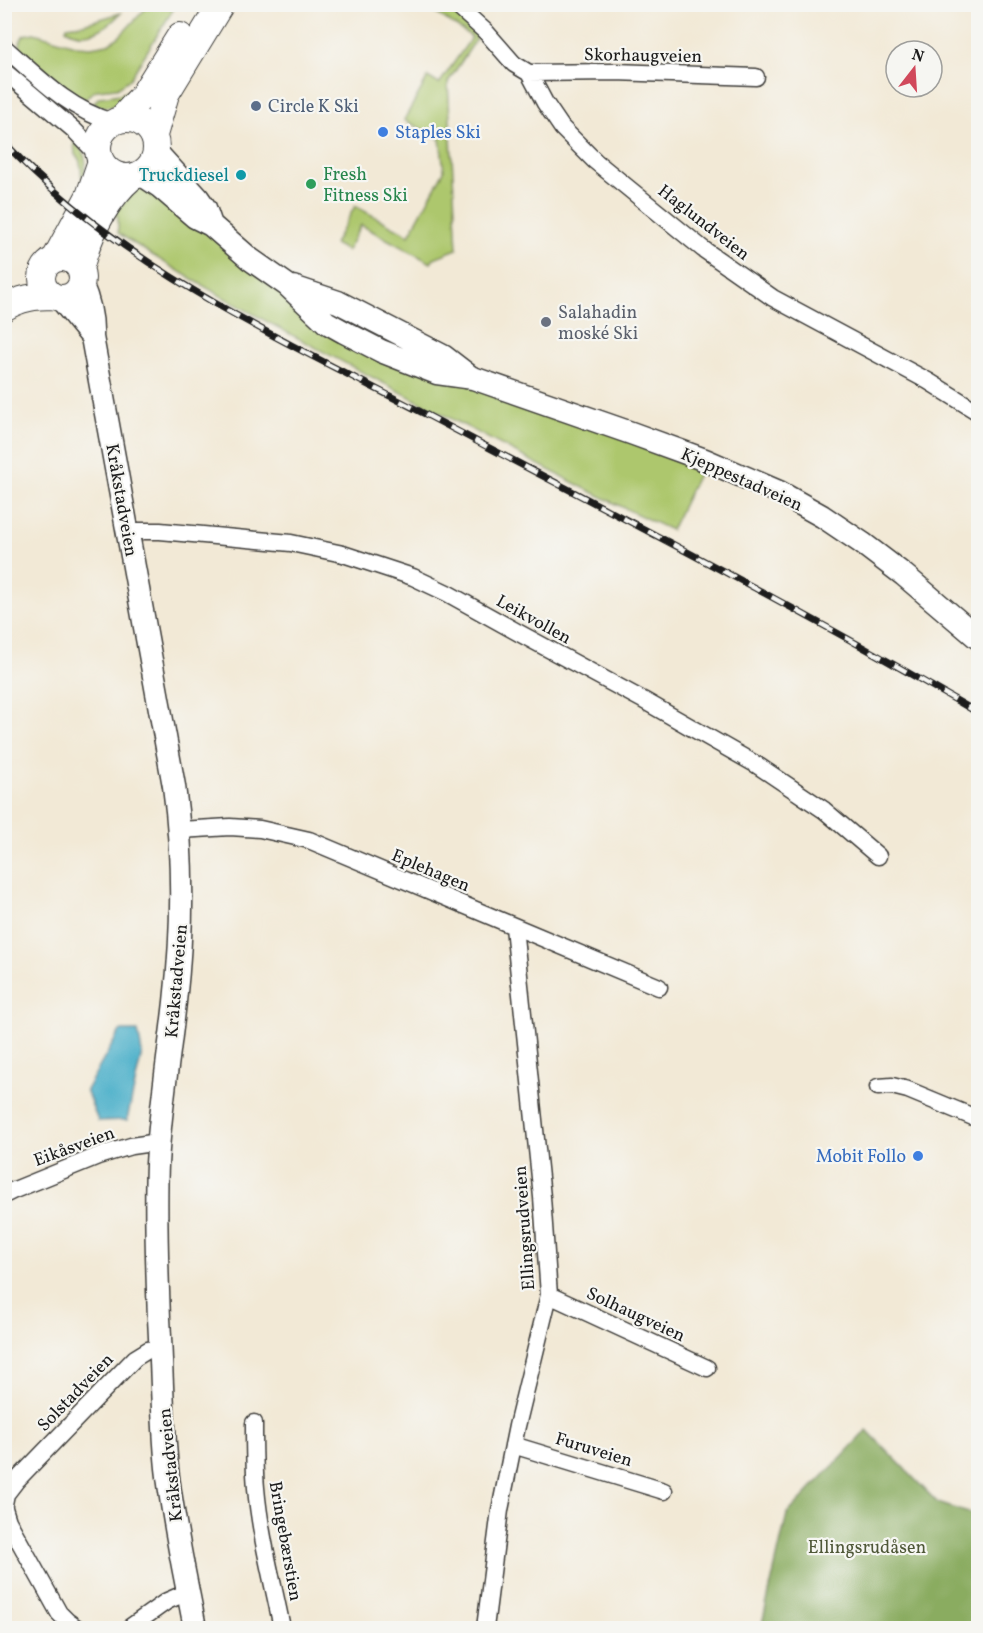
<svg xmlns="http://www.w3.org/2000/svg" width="983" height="1633" viewBox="0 0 983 1633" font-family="Vollkorn,serif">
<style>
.green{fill:#adc76d;stroke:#647244;stroke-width:1.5}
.forest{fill:#8aac60;stroke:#53643e;stroke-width:1.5}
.water{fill:#49afc9;stroke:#326672;stroke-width:1.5}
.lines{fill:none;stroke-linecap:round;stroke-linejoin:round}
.minor-casing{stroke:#3c3b38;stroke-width:19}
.secondary-casing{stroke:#3c3b38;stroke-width:25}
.primary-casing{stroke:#3c3b38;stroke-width:28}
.minor{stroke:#fff;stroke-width:16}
.secondary{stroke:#fff;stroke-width:22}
.primary{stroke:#fff;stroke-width:26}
.rail-casing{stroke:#1c1c1c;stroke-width:7}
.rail{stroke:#f6f6f2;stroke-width:4.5;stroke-dasharray:14;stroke-linecap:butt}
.service-dot{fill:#5c6f8a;stroke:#f6f6f2;stroke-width:2}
.shop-dot{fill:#3f7fe0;stroke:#f6f6f2;stroke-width:2}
.culture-dot{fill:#0f9aa8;stroke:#f6f6f2;stroke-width:2}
.leisure-dot{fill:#2e9e5b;stroke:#f6f6f2;stroke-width:2}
.worship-dot{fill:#6b7280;stroke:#f6f6f2;stroke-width:2}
.labels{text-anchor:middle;stroke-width:4.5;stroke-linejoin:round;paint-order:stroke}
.street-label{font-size:18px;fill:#1c1c1c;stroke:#f6f6f2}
.service-label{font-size:18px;fill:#4e5e75;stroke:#f6f6f2;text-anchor:start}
.shop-label{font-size:18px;fill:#366cbe;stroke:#f6f6f2;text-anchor:start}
.leisure-label{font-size:18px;fill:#27864d;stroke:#f6f6f2;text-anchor:start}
.culture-label{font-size:18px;fill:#0d838f;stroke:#f6f6f2;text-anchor:end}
.worship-label{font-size:18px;fill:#5b616d;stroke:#f6f6f2;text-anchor:start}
.park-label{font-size:18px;fill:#4f5838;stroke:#f6f6f2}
</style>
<rect width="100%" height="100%" fill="#f6f6f2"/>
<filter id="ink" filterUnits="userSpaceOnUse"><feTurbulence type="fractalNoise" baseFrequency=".0167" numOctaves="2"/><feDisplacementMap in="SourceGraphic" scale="12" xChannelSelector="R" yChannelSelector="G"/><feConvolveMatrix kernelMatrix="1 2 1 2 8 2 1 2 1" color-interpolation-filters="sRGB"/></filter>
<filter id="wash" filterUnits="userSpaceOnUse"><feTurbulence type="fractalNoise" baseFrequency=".008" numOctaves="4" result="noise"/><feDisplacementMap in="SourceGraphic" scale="24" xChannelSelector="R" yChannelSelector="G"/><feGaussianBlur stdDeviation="1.35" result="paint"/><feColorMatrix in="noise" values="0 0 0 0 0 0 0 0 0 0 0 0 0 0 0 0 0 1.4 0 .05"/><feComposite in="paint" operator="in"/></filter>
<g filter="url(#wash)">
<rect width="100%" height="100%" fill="#f2e9d6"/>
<path class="green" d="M 149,5 L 176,5 L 130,79 L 117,88 L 97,90 L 90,94 L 85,100 L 71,93 L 22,51 C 19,46 20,40 24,35 L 34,33 L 78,46 L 91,47 L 108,44 L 119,37 Z
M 424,5 L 443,5 L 481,32 L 448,82 L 457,249 L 434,258 L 431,263 L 361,225 L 347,251 L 334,244 L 355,206 L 409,235 L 444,171 L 440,139 L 404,120 L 428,77 L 439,84 L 472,37 Z
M 121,13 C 107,28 86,42 66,29 L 67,26 L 83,24 Z
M 131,90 L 116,106 L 104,107 L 93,104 L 99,97 L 120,94 Z
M 75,142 C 89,157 87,164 82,183 L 81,167 L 79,159 L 75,155 L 74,143 Z
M 154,183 L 326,322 L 705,460 L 671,530 C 583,490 498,443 412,398 C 312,346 212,295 118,233 L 118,216 L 112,217 L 135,189 Z"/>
<path class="forest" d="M 867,1430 L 938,1503 L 978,1516 L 978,1628 L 761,1628 L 787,1514 Z"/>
<path class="water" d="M 120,1031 L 138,1031 L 142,1053 L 127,1120 L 98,1121 L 86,1090 Z"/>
</g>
<g filter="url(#ink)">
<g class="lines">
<defs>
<path id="minor" d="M 455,4 L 486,32 L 514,64 L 529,73 L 545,103 L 562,128 L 595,161 L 703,249 L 773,298 L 928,381 L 978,412
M 4,47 C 38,77 68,109 112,122
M 4,71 L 74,130 L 98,155
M 529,73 L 615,72 L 756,77
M 128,532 L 138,531 L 160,531 L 291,543 L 343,554 L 413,577 L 447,593 L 519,633 L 643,700 L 757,765 L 824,810 L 878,856
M 180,830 L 230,827 L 260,829 L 309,840 L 659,987
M 878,1087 L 892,1086 L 908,1090 L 978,1119
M 4,1195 L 12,1191 L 98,1156 L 131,1146 L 159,1142
M 549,1295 L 707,1368
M 254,1423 C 254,1445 254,1466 256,1488 C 260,1535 273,1582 282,1628
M 513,1445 L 664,1491
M 4,1504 L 6,1494 L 16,1481 L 135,1358 L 148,1350 L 161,1348
M 4,1508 L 8,1521 L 59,1613 L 67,1621 L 77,1628
M 129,1628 L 167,1601 L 188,1592
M 485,1628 L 500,1510 L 517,1426 L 549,1295 L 542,1197 L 514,927"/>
<path id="secondary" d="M 156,152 L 198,198 L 205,208 L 211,225
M 141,174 L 159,186 L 195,217 L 211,225 L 250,259 L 287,285 L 326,322 L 344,332 L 381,351 L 437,373 L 473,378 L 631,433 L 705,460 L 779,492 L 822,516 L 862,543 L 904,575 L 978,638
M 81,283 C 89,301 93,317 92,337 L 174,786 C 184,858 183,930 175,1002 C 169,1056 160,1110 157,1164 C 155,1216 157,1267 159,1318 C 162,1368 162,1418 167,1468 C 173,1522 185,1575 195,1628
M 293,287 L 338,302 L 443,356 L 469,376
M 60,298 L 92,337"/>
<path id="primary" d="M98 148a29 29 0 1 1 58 0a29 29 0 1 1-58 0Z
M 121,119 L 143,95 L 180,36
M 154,135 L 166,94 L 221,4
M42 278a20 20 0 1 1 40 0a20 20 0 1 1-40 0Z
M 55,259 L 89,196 L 101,161
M 80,269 C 89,235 104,201 132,177
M 4,308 C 20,298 35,296 53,296"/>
</defs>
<use href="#minor" class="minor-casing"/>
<use href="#secondary" class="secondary-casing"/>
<use href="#primary" class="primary-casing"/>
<use href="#minor" class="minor"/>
<use href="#secondary" class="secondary"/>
<use href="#primary" class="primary"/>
<defs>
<path id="rail" d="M 4,142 C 120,267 279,338 427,415 C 612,513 798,607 978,713"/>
</defs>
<use href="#rail" class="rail-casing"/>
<use href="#rail" class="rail"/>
</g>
</g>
<circle class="service-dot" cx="256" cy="106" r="6"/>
<g class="shop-dot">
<circle cx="383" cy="132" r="6"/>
<circle cx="918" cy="1156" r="6"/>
</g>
<circle class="culture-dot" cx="241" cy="175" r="6"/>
<circle class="leisure-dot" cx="311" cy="184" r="6"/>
<circle class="worship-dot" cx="546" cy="322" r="6"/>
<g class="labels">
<g class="street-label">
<text transform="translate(643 55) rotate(1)" y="6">Skorhaugveien</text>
<text transform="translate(704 222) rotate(38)" y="6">Haglundveien</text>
<text transform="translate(742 479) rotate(24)" y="6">Kjeppestadveien</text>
<text transform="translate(122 500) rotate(80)" y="6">Kråkstadveien</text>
<text transform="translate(534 619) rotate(29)" y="6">Leikvollen</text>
<text transform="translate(431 870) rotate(23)" y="6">Eplehagen</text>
<text transform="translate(176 981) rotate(-85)" y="6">Kråkstadveien</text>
<text transform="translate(74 1146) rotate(-20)" y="6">Eikåsveien</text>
<text transform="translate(524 1228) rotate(-94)" y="6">Ellingsrudveien</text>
<text transform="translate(636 1314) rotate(25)" y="6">Solhaugveien</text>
<text transform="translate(75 1392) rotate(-46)" y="6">Solstadveien</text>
<text transform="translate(594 1449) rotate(17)" y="6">Furuveien</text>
<text transform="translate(170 1465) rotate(-96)" y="6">Kråkstadveien</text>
<text transform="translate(286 1541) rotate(80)" y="6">Bringebærstien</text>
</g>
<g class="service-label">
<text x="268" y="112">Circle K Ski</text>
</g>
<g class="shop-label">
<text x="395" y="138">Staples Ski</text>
<text x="906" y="1162" text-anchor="end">Mobit Follo</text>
</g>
<g class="leisure-label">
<text x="323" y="180">Fresh<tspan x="323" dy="21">Fitness Ski</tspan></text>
</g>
<g class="culture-label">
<text x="229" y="181">Truckdiesel</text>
</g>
<g class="worship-label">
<text x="558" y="318">Salahadin<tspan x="558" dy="21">moské Ski</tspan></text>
</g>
<g class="park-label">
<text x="867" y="1553">Ellingsrudåsen</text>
</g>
</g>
<rect width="983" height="1633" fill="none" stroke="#f6f6f2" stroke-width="24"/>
<g transform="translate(914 69) rotate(17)"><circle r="28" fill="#f6f6f2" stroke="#9f9f9c" stroke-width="1.5"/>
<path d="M0-4.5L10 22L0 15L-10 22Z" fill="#d1495b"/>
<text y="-9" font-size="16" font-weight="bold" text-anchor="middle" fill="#1c1c1c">N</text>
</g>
</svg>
